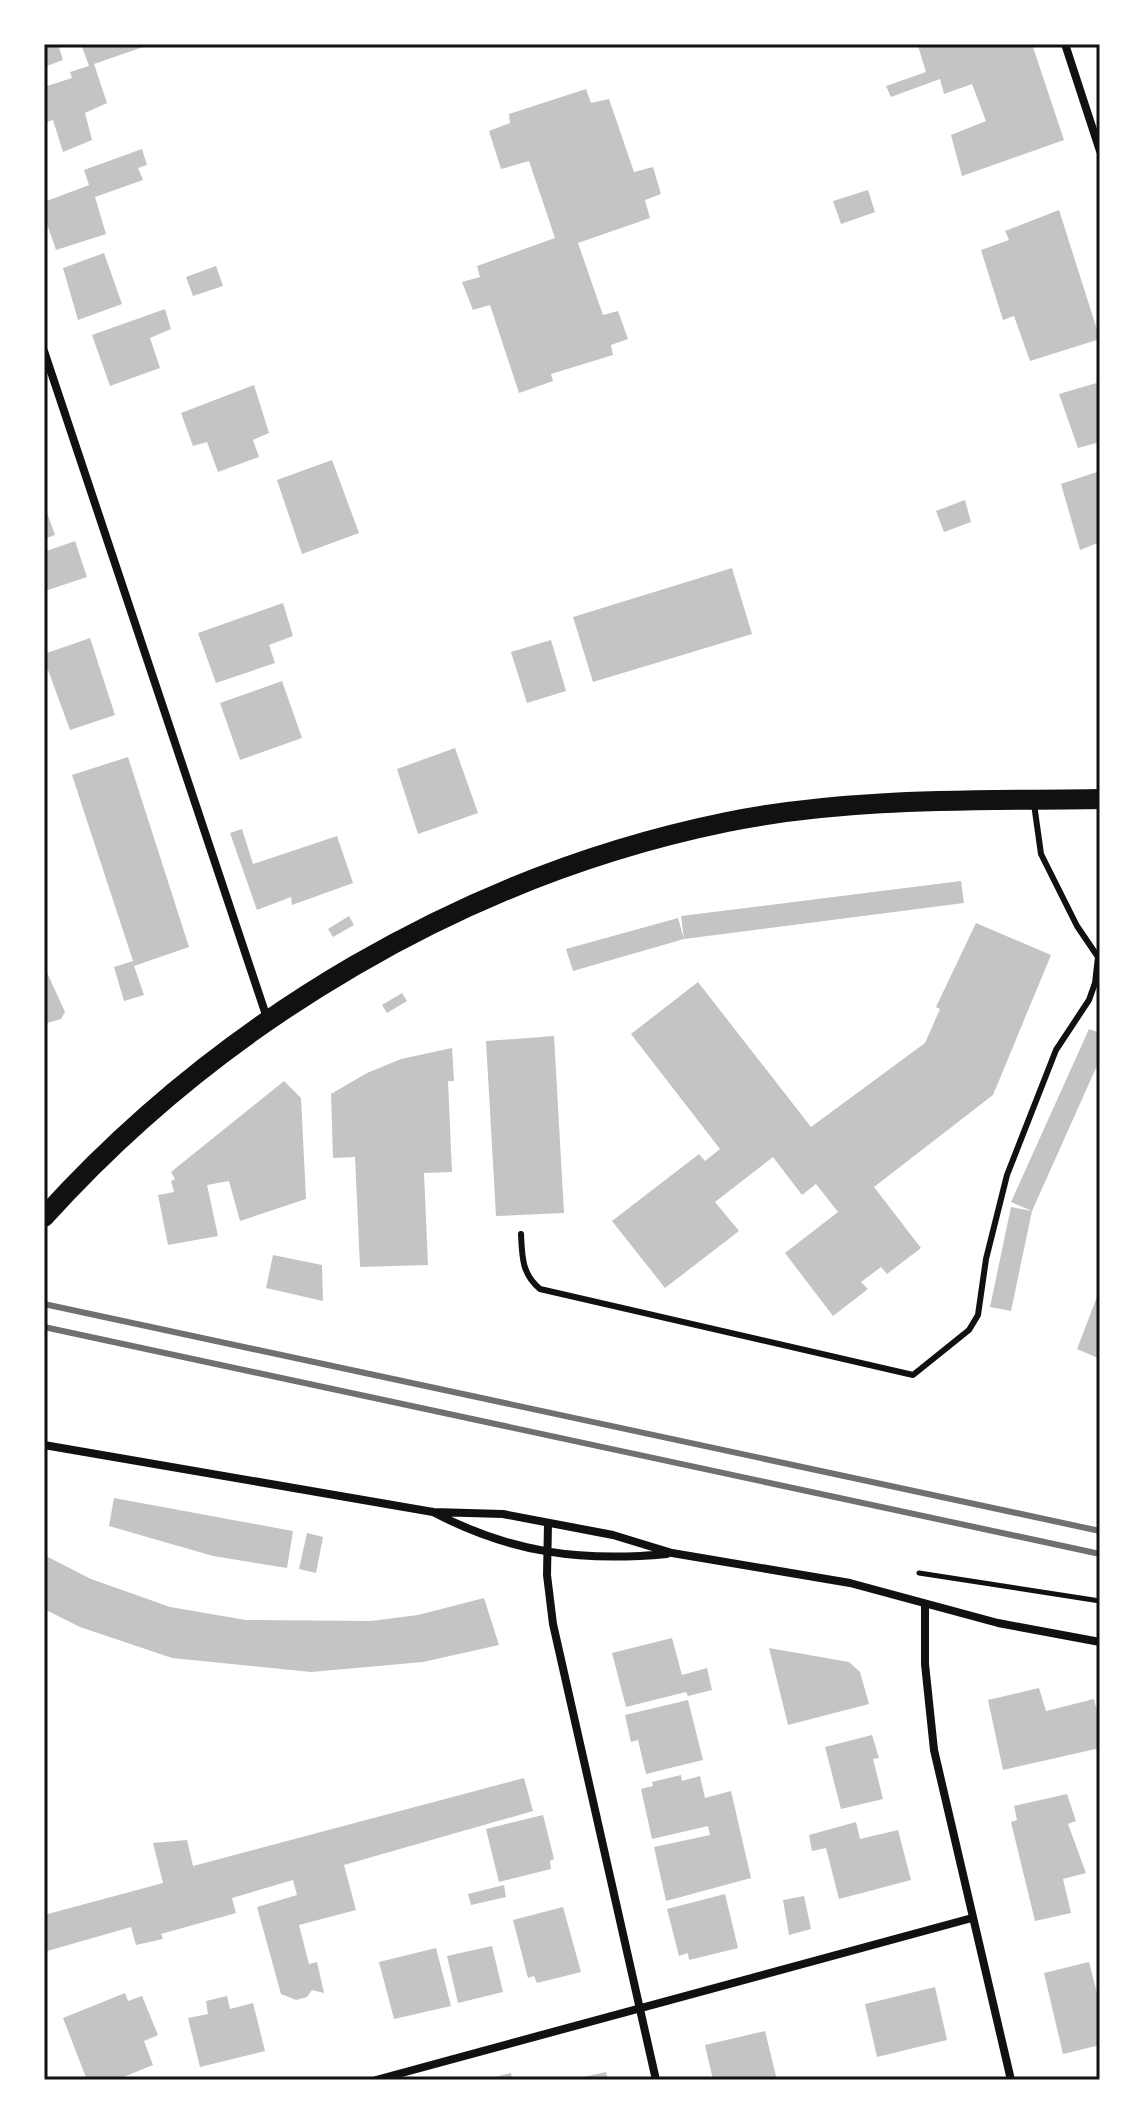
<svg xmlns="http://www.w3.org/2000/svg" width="1144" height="2124" viewBox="0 0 1144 2124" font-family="Karla,sans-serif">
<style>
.building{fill:#c4c4c4}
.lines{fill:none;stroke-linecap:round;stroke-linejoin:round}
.path{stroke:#111;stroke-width:5}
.service{stroke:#111;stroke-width:6}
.minor{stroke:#111;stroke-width:8}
.primary{stroke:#111;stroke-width:20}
.rail{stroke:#707070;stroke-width:6}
.neatline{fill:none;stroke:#111;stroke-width:3}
</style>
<rect width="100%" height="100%" fill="#fff"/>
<path class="building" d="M 44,44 L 58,44 L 63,60 L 44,67 Z
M 81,44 L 142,44 L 143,47 L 94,64 L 107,103 L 85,113 L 92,140 L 63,152 L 53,120 L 44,123 L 44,87 L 72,78 L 70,72 L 89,66 Z
M 924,44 L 1032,44 L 1064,140 L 962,176 L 951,135 L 986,121 L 972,84 L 944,94 L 940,79 L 891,97 L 886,86 L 926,72 L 918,46 Z
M 586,89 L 591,103 L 609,99 L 634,172 L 653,167 L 661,194 L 645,200 L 650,218 L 578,243 L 603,315 L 618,311 L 628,339 L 611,345 L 613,355 L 551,374 L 553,381 L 519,393 L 490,305 L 473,310 L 462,282 L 480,277 L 477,266 L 555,238 L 529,161 L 501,169 L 489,131 L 510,123 L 509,114 Z
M 142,149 L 147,165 L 138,168 L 143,180 L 95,197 L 106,234 L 56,250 L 44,215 L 44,202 L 89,185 L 84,170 Z
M 868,190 L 875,212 L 841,224 L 833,201 Z
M 1059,210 L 1100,339 L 1030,361 L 1014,316 L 1003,320 L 981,250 L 1009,240 L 1005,231 Z
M 104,253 L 122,304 L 78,320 L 63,268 Z
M 216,266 L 223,286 L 193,296 L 186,277 Z
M 165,309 L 171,329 L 150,338 L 160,368 L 110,386 L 92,335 Z
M 1100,382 L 1100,442 L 1078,448 L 1059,394 Z
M 254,385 L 269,433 L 253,440 L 259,457 L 218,472 L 207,442 L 193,446 L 181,413 Z
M 332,460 L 359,533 L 302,554 L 277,480 Z
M 1100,471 L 1100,542 L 1080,550 L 1061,484 Z
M 965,500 L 971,522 L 944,532 L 936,511 Z
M 44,504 L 55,535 L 44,539 Z
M 75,541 L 87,577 L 45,591 L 44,552 Z
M 732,568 L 752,634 L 593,682 L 573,617 Z
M 283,603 L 293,636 L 269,645 L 275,663 L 216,683 L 198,633 Z
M 90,638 L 115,715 L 70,730 L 48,670 L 44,672 L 44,654 Z
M 551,640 L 566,691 L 527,703 L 511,652 Z
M 282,681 L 302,738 L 240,760 L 220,703 Z
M 455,748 L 478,813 L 418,834 L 397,769 Z
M 128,757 L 189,947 L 134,966 L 144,995 L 124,1001 L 114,967 L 133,961 L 72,775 Z
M 242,829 L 253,864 L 337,836 L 353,883 L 292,905 L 291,897 L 257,910 L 230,833 Z
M 961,881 L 964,903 L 684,939 L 681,916 Z
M 349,916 L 354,925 L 333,937 L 328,929 Z
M 678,918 L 684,939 L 573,971 L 566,949 Z
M 976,923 L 1051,955 L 993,1095 L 874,1187 L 921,1248 L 887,1274 L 881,1267 L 861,1282 L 868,1289 L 833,1316 L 785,1253 L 838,1212 L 816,1184 L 802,1195 L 773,1157 L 715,1202 L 739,1231 L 665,1288 L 612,1221 L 699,1154 L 705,1161 L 720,1149 L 631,1034 L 698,982 L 811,1127 L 925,1043 L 940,1009 L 936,1007 Z
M 44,966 L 65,1012 L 61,1019 L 44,1024 Z
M 402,993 L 407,1001 L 387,1013 L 382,1005 Z
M 1089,1029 L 1100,1033 L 1100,1059 L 1032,1211 L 1011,1311 L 990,1307 L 1011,1207 L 1032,1211 L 1011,1202 Z
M 554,1036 L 564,1213 L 496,1216 L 486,1041 Z
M 452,1048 L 454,1081 L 448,1081 L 452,1172 L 424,1173 L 428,1265 L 360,1267 L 355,1157 L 333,1158 L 331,1094 L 367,1073 L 401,1059 Z
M 284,1081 L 301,1098 L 306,1199 L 240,1221 L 229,1181 L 207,1185 L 218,1236 L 168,1245 L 158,1195 L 174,1192 L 171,1181 L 175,1179 L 171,1172 Z
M 273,1255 L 322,1265 L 323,1301 L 266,1288 Z
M 1100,1289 L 1100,1359 L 1077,1349 Z
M 114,1498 L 293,1531 L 287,1568 L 213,1556 L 109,1526 Z
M 307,1533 L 323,1537 L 316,1573 L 299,1569 Z
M 44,1555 L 91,1579 L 170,1607 L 246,1620 L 371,1621 L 418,1615 L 484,1598 L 499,1645 L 423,1662 L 311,1672 L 172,1658 L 80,1627 L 44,1609 Z
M 672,1638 L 682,1675 L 707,1668 L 712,1690 L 688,1696 L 686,1692 L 626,1707 L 612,1653 Z
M 769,1648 L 849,1662 L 860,1672 L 869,1704 L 788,1725 Z
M 1039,1688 L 1046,1711 L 1094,1699 L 1100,1724 L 1100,1748 L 1003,1770 L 988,1700 Z
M 688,1700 L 703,1760 L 646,1774 L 638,1740 L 631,1742 L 625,1715 Z
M 872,1735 L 879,1758 L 873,1759 L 883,1799 L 841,1809 L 825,1747 Z
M 681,1775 L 682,1781 L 700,1776 L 705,1798 L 731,1791 L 751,1878 L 666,1901 L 654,1847 L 710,1835 L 708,1826 L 652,1839 L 641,1789 L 653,1786 L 652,1782 Z
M 524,1778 L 533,1811 L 344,1865 L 356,1910 L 299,1925 L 309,1964 L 317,1962 L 324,1993 L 312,1990 L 307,1997 L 296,2000 L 281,1994 L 257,1907 L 297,1895 L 293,1880 L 232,1898 L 236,1913 L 161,1934 L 163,1939 L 136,1945 L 131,1927 L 44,1952 L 44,1915 L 163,1883 L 153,1843 L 187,1840 L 193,1866 Z
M 1067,1794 L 1076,1821 L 1068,1824 L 1086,1873 L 1063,1879 L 1071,1913 L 1035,1921 L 1011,1822 L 1017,1820 L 1014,1806 Z
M 543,1815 L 554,1859 L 550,1861 L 551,1869 L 499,1882 L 486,1829 Z
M 856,1822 L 860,1839 L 898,1830 L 911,1880 L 839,1899 L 826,1848 L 812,1851 L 809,1835 Z
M 504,1885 L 506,1897 L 471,1905 L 468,1894 Z
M 725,1894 L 738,1948 L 689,1960 L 688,1953 L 679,1956 L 667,1909 Z
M 804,1896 L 811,1929 L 789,1935 L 783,1900 Z
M 563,1907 L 581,1972 L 537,1983 L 534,1976 L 528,1978 L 513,1920 Z
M 492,1946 L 503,1992 L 458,2003 L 447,1956 Z
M 436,1948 L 451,2006 L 394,2019 L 379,1962 Z
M 1089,1962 L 1100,2005 L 1100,2045 L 1063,2054 L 1044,1973 Z
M 935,1987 L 947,2040 L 877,2057 L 865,2004 Z
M 125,1993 L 128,2001 L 142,1996 L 158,2035 L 144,2041 L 153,2065 L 116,2080 L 87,2080 L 63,2018 Z
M 227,1996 L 230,2009 L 253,2003 L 265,2051 L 200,2067 L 188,2018 L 208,2014 L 206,2001 Z
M 765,2031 L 777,2080 L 713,2080 L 705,2045 Z
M 606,2072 L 608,2080 L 574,2080 L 574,2079 Z
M 511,2073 L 512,2080 L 487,2080 L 487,2079 Z"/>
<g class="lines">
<path class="path" d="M 919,1573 L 1100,1601"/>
<path class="service" d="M 521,1234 C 522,1257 522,1274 540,1289 L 913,1375 L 969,1330 L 978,1315 L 986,1259 L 1007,1175 L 1056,1050 L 1089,1000 L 1095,983 L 1098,957 L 1077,926 L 1041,854 L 1034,804"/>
<path class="minor" d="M 1065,44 L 1100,151
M 44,351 L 267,1018
M 44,1445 L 433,1512 L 503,1514 L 613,1535 L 672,1553 L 850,1583 L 998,1623 L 1100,1642
M 433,1512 C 511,1553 581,1562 667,1554
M 548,1524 L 547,1575 L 553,1624 L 656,2080
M 925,1604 L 925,1664 L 934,1750 L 1011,2080
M 376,2080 L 972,1918"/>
<path class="primary" d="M 44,1217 C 222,1020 467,875 727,822 C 850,797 975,801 1100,799"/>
<path class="rail" d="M 44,1304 L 1100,1531
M 44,1327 L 1100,1554"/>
</g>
<rect width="1144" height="2124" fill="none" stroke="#ffffff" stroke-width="92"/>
<rect x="46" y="46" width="1052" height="2032" class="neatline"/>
</svg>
